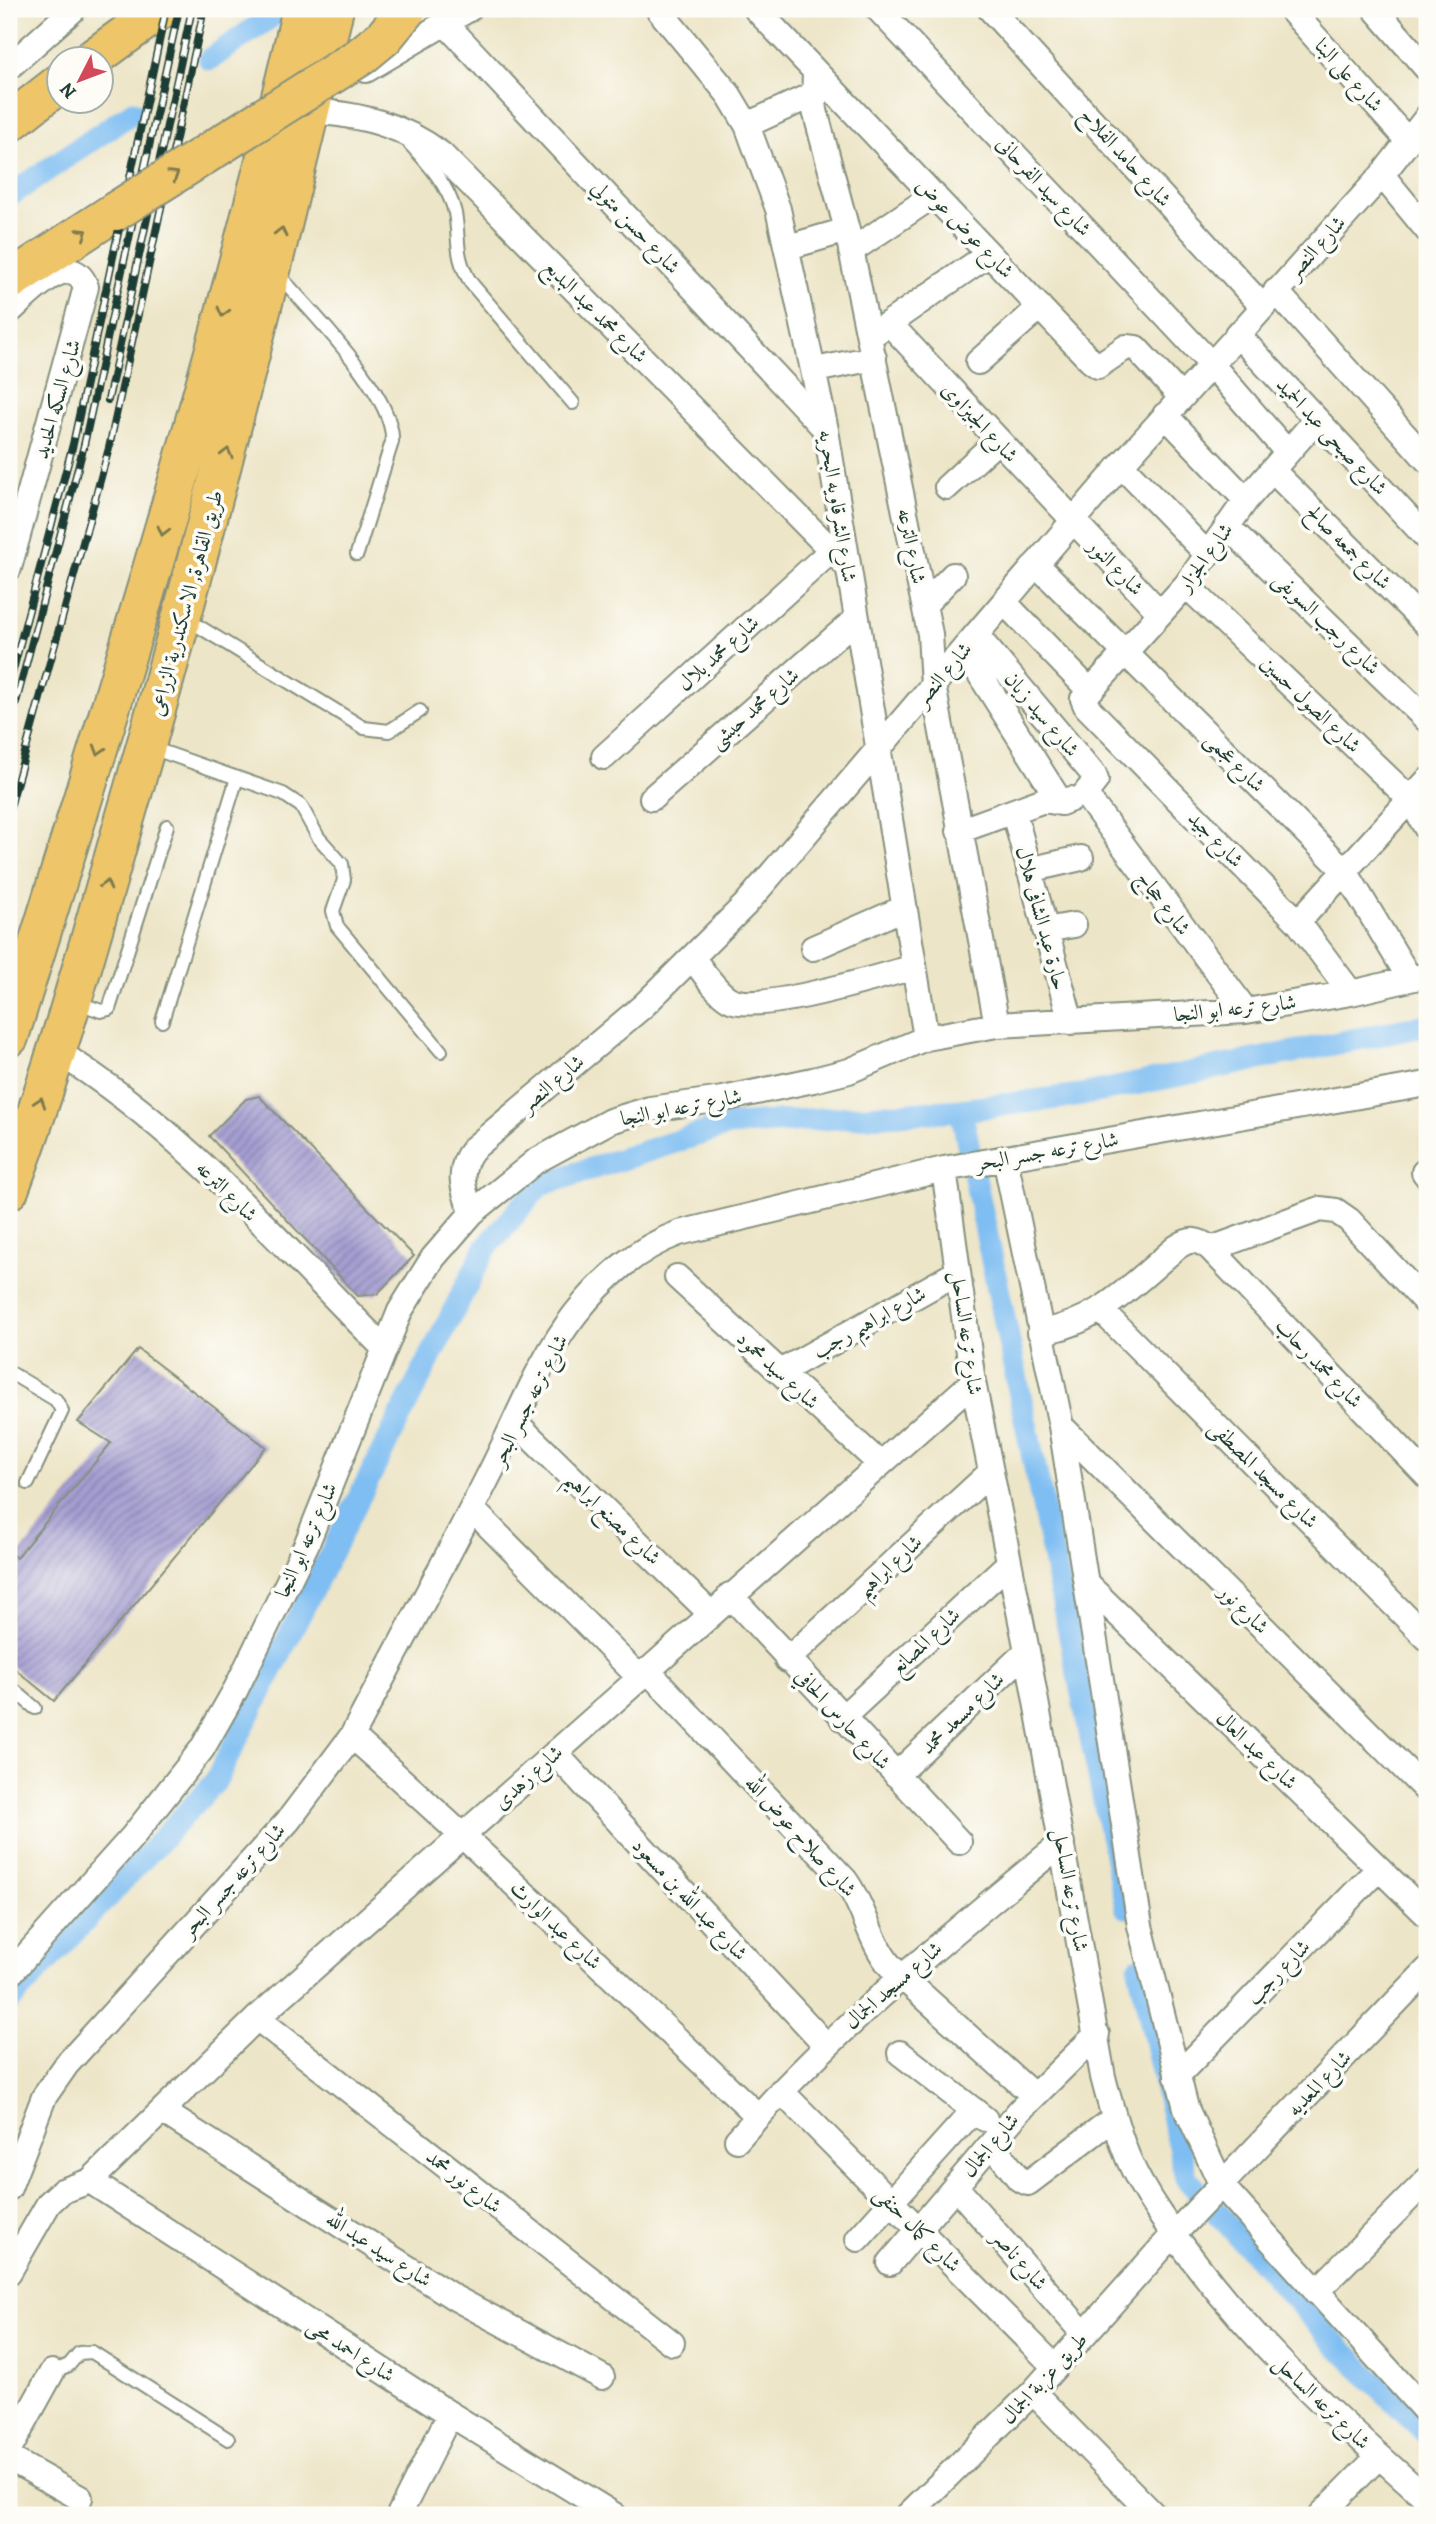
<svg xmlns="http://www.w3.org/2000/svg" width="1436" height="2524" viewBox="0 0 1436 2524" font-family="Alegreya,Amiri,serif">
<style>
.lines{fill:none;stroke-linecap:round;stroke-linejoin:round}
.canal{stroke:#7ebef2;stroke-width:23}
.building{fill:url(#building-hatch)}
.lane-casing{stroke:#86917e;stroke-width:16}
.street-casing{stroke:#86917e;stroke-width:28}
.highway-casing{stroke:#86917e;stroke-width:42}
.lane{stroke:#fff;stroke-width:12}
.street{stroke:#fff;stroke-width:24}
.highway{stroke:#eec569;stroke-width:38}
.rail-casing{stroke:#1f3d34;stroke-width:8}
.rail{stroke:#fdfcf7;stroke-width:5;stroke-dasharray:16;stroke-linecap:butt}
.highway-bridge-casing{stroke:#86917e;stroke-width:42;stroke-linecap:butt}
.highway-bridge{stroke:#eec569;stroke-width:38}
.oneway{stroke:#7c7a4c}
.labels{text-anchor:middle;stroke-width:7;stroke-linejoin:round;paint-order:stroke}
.street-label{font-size:21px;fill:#1f3d34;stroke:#fdfcf7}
</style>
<defs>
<pattern id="building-hatch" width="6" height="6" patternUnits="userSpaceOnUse" patternTransform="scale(1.75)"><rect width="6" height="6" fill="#a59ed2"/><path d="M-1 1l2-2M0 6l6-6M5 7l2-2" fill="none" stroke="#8682ab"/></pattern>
</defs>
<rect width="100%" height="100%" fill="#fdfcf7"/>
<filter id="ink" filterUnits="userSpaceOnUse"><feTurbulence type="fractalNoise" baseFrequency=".0143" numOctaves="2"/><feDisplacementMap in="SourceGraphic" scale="14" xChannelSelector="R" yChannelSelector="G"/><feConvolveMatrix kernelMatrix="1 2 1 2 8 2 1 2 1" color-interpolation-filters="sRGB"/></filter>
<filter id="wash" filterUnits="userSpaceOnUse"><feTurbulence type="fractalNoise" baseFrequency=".00686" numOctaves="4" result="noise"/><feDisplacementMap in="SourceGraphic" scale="28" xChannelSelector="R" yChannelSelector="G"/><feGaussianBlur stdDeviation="1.57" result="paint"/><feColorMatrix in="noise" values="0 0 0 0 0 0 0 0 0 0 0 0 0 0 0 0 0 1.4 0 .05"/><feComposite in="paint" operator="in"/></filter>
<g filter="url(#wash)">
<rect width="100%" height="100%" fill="#ede5c7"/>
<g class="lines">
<path class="canal" d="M 210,59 L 281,10
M 9,196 L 133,112
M 961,1110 L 1126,1907
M 1139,1968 L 1186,2178 L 1335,2343 L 1427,2434
M 9,2002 L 215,1782 L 485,1249 L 540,1185 L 728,1125 L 961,1110 L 1081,1095 L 1427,1025"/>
</g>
<g id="blocks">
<path class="building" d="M 259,1096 L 414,1256 L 377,1294 L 358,1296 L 209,1136 L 246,1099 Z
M 138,1349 L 266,1447 L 54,1701 L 9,1664 L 9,1552 L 16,1558 L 111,1443 L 78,1422 Z"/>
</g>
</g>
<g filter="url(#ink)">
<use href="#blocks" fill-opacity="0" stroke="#86917e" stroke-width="2"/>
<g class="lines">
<defs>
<path id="lane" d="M 410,144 C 428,163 449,186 455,213 C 460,241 454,256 471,283 L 573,403
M 277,273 C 308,309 396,395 392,442 L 357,554
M 185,618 L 364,728 L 389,731 L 420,711
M 149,747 L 283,794 L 301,806 L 318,837 L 342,864 L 344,880 L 333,911 L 337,926 L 441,1051
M 76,1002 L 101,1011 L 109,1009 L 167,826
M 162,1021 L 237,778
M 9,1372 L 56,1400 L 62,1411 L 28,1483
M 9,1686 L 35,1708
M 52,2372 L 69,2365 L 79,2353 L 92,2352 L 228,2439"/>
<path id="street" d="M 658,9 L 729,95 L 747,125 L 778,209 L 826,430 L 926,1038
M 756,9 L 1091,361 L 1098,366 L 1126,347 L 1136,348 L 1181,397
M 878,9 L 1211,364 L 1287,452
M 990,9 L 1262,306
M 1290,9 L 1408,141
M 1375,9 L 1427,69
M 446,24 L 826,430
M 9,67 L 74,9
M 366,70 L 469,9
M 815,71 L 814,107 L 847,230 L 930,634 L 933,685 L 997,1025
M 311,111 C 361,115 401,124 441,154 L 848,567
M 747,125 L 814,94
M 1382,175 L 1427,230
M 788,247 L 847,230
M 851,251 L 934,195
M 1276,291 L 1427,460
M 9,312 C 28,296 71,246 86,287 L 9,568
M 889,323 L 1160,613
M 876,332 L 989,254
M 1237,334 L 1427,538
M 978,362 L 1040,307
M 815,370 L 874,358
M 1165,415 L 1246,500
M 1316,420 L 1246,500 L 1186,585 L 1083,699 L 1086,706 L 1298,922 L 1351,993
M 1121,465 L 1207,554
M 1272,470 L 1427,625
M 947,487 L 997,441
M 1227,526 L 1427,720
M 1036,564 L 1345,871 L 1410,979
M 1186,585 L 1410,799 L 1427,829
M 1004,602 L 1089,690
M 924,605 L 953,575
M 976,635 L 1094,775 L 1096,780 L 1085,794
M 964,649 L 1061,803
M 604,757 L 832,550
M 1085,794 L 1246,1011
M 652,798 L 857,618
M 1014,813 L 1071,1022
M 959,831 L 1044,800 L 1061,803 L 1071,799
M 1029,870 L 1081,858
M 1298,922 L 1427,781
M 1045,930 L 1074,925
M 813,948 L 904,908
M 693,959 C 703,971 715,991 729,999 C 756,1015 881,976 914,967
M 56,1051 C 182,1128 280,1244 384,1348
M 1005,1158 L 1061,1426 L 1140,1926 L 1186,2108 L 1222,2186 L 1427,2413
M 944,1169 L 973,1382 L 1027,1651 L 1103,2077 C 1110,2104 1117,2131 1128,2158 C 1145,2197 1171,2231 1197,2265 C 1264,2353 1345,2426 1427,2499
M 1424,1172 L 1427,1176
M 472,1213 C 463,1190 456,1170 473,1149 L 643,1006 L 745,905 L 1121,465 L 1382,175 L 1427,117
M 1211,1249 L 1320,1209 L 1336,1211 L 1349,1220 L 1427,1304
M 677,1277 L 879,1463
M 1102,1311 L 1427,1638
M 1040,1332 C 1098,1324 1134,1283 1177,1247 C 1191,1238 1198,1239 1211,1249 L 1427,1476
M 780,1372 L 958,1272
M 516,1423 L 710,1613
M 1061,1426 L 1427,1791
M 472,1509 L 639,1677
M 1088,1585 L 1427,1915
M 730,1595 L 959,1842
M 787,1660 L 991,1472
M 647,1670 L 845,1880 C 865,1907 869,1941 891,1967 L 1033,2095
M 842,1718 L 1008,1564
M 352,1736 C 491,1858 623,1989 758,2116
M 555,1753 L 826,2045
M 896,1775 L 1027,1651
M 9,1975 L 133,1836 L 202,1749 L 236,1689 L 307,1543 L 400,1311 L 433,1258 L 472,1213 L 536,1161 L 610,1121 L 650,1109 L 723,1099 L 813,1080 L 849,1071 L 926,1038 L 997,1025 L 1246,1011 L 1351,993 L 1427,975
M 257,2018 L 672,2343
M 900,2053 L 985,2119
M 1177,2076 L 1379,1868
M 781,2091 L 1055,2367
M 162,2111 L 455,2298 L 602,2377
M 737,2140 C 834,2029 948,1937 1062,1843
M 992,2144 L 1019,2179 L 1028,2183 L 1114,2118
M 90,2181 L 450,2414 L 614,2515
M 955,2186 L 1084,2334
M 9,2188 L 44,2097 L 67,2064 L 288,1821 L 352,1736 C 397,1650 444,1564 488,1477 C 516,1423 538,1361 576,1313 C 605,1277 636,1249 679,1233 L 944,1169 L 1427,1084
M 858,2239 L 974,2110
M 890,2263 L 1020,2110 L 1097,2034
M 9,2272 L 49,2203 L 62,2191 L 90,2181 L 257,2018 L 973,1382
M 1316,2292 L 1427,2180
M 1033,2392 L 1154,2515
M 9,2450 L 52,2372
M 9,2458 L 80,2498
M 399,2515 L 450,2414
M 908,2515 L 1033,2392 L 1173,2235 L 1427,1970
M 1321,2515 L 1379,2456"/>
<path id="highway" d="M 91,60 L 161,9
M 9,123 L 60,83
M 9,281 L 116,211
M 9,1037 C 115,697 221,356 302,9
M 9,1190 C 56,1065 91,936 128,808 C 205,543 271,277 334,9"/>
</defs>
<use href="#lane" class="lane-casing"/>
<use href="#street" class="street-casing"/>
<use href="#highway" class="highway-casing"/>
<use href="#lane" class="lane"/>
<use href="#street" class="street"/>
<use href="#highway" class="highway"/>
<defs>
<path id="rail" d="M 108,400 L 192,9
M 9,685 L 73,444 L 166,9
M 9,729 L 84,445 L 179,9
M 9,811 L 109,448 L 204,9"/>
</defs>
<use href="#rail" class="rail-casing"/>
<use href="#rail" class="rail"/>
<defs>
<path id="highway-bridge" d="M 116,211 L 361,56 L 384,37 L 407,9"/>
</defs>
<use href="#highway-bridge" class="highway-bridge-casing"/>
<use href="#highway-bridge" class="highway-bridge"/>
</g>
<defs><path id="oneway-chevron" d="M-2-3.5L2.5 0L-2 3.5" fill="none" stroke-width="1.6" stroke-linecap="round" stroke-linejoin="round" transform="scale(1.75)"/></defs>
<g class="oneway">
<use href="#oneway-chevron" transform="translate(174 175) rotate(-32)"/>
<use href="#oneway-chevron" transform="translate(281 232) rotate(-76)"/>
<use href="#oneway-chevron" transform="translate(83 233) rotate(-33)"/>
<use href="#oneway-chevron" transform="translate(223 312) rotate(105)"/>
<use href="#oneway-chevron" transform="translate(227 453) rotate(-76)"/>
<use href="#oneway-chevron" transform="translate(163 531) rotate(105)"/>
<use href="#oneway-chevron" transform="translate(99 750) rotate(107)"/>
<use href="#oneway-chevron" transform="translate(106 885) rotate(-74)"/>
<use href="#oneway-chevron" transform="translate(40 1102) rotate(-72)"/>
</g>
</g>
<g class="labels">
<g class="street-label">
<text transform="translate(1349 75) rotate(48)" y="7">شارع على البنا</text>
<text transform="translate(1126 157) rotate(48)" y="7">شارع حامد الفلاح</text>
<text transform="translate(1044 186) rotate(47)" y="7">شارع سيد الفرحانى</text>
<text transform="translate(636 227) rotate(47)" y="7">شارع حسن متولي</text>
<text transform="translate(965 228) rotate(46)" y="7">شارع عوض عوض</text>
<text transform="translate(1316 247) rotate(-48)" y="7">شارع النصر</text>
<text transform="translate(596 311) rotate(45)" y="7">شارع محمد عبد البديع</text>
<text transform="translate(57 399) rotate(-74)" y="7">شارع السكه الحديد</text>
<text transform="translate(980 422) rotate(47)" y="7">شارع الجيزاوى</text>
<text transform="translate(1332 436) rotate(47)" y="7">شارع صبحى عبد الحميد</text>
<text transform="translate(838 506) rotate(81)" y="7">شارع الشرقاويه البحريه</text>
<text transform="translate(912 546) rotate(79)" y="7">شارع الترعه</text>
<text transform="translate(1349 547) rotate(45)" y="7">شارع جمعه صالح</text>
<text transform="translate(1205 557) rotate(-54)" y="7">شارع الجزار</text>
<text transform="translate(1116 567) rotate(46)" y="7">شارع النور</text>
<text transform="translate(186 603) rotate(-75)" y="7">طريق القاهرة, الاسكندرية الزراعى</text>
<text transform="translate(1327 623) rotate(44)" y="7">شارع رجب السويفى</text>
<text transform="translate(718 653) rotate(-42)" y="7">شارع محمد بلال</text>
<text transform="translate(943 674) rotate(-50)" y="7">شارع النصر</text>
<text transform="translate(1311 704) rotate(44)" y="7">شارع الصول حسين</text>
<text transform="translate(754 708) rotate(-41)" y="7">شارع محمد حبشى</text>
<text transform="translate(1042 714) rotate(50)" y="7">شارع سيد زيان</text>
<text transform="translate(1235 762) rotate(45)" y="7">شارع عجمى</text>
<text transform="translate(1216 839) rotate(46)" y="7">شارع جيد</text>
<text transform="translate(1164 903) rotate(53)" y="7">شارع حجاج</text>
<text transform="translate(1042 918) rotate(75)" y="7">حارة عبد الشافى هلال</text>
<text transform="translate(1235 1008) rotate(-6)" y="7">شارع ترعه ابو النجا</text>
<text transform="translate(552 1083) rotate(-40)" y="7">شارع النصر</text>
<text transform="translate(681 1107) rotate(-11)" y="7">شارع ترعه ابو النجا</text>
<text transform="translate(1047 1151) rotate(-10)" y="7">شارع ترعه جسر البحر</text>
<text transform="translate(227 1191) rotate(45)" y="7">شارع الترعه</text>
<text transform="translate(869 1322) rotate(-29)" y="7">شارع ابراهيم رجب</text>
<text transform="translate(967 1333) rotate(82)" y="7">شارع ترعه الساحل</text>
<text transform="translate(1319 1363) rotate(46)" y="7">شارع محمد رحاب</text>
<text transform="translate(778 1370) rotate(43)" y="7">شارع سيد محمود</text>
<text transform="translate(529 1400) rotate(-63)" y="7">شارع ترعه جسر البحر</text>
<text transform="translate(1264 1474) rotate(45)" y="7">شارع مسجد المصطفى</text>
<text transform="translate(613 1518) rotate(44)" y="7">شارع مصنع ابراهيم</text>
<text transform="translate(306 1540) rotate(-66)" y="7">شارع ترعه ابو النجا</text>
<text transform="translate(889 1566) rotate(-43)" y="7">شارع ابراهيم</text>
<text transform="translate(1244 1609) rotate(45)" y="7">شارع نور</text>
<text transform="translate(925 1641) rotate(-43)" y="7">شارع المصانع</text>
<text transform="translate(962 1713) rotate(-44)" y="7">شارع مسعد محمد</text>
<text transform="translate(843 1719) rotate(47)" y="7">شارع حارس الحافي</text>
<text transform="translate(1257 1750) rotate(44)" y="7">شارع عبد العال</text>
<text transform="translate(528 1777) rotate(-42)" y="7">شارع زهدى</text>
<text transform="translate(801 1836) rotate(48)" y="7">شارع صلاح عوض الله</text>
<text transform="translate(233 1880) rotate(-48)" y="7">شارع ترعه جسر البحر</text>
<text transform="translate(1071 1890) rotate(80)" y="7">شارع ترعه الساحل</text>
<text transform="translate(690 1899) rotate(47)" y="7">شارع عبد الله بن مسعود</text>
<text transform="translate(556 1925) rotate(44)" y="7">شارع عبد الوارث</text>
<text transform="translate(1278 1972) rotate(-46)" y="7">شارع رجب</text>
<text transform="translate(893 1985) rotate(-41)" y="7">شارع مسجد الجمال</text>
<text transform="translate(1319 2083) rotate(-46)" y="7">شارع المعديه</text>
<text transform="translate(990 2145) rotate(-50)" y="7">شارع الجمال</text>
<text transform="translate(464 2181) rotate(38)" y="7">شارع نور محمد</text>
<text transform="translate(918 2229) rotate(45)" y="7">شارع كمال حنفى</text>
<text transform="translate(379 2249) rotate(33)" y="7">شارع سيد عبد الله</text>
<text transform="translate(1020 2260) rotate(49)" y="7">شارع ناصر</text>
<text transform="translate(351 2350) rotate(33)" y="7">شارع احمد محى</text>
<text transform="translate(1044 2378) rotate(-47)" y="7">طريق عزبة الجمال</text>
<text transform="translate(1322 2402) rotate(44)" y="7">شارع ترعه الساحل</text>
</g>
</g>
<rect width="1436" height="2524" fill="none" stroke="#fdfcf7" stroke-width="35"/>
<g transform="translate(80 80) rotate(228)"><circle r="33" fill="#fdfcf7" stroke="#a4b0a9" stroke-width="2"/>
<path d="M0-5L12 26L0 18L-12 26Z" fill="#d1495b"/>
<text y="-10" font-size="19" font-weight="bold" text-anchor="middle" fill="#1f3d34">N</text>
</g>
</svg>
